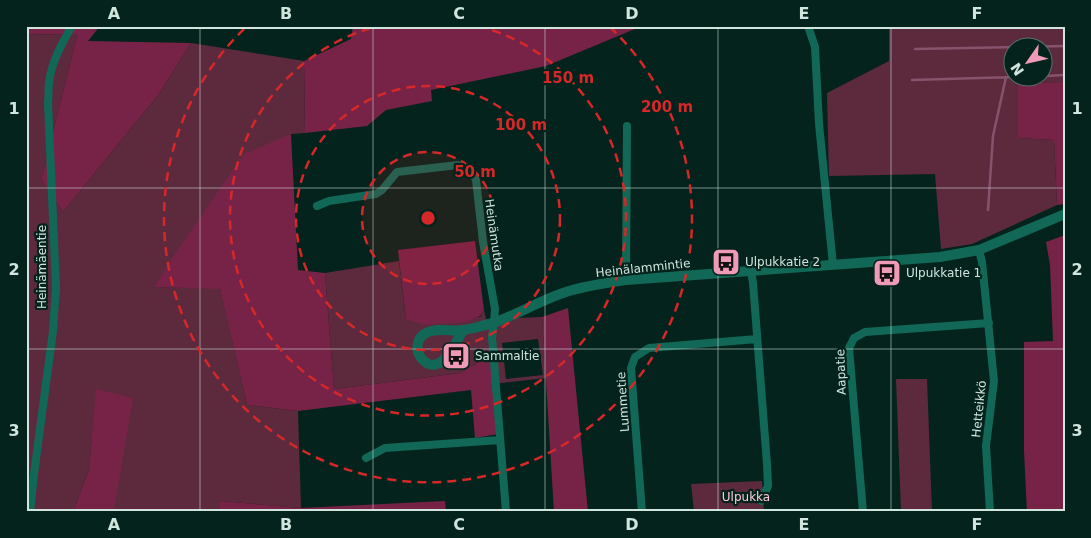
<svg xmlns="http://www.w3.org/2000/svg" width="1091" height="538" viewBox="0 0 1091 538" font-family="'DejaVu Sans',sans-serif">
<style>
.green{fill:#5d2a3d;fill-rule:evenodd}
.forest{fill:#772347}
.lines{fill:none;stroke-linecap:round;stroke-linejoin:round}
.stream{stroke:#87526c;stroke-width:2.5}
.minor{stroke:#126856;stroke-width:8}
.tertiary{stroke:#126856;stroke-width:10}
.grid{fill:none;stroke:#cfe5de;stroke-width:1;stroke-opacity:0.55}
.ring{fill:none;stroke:#d62828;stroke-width:2.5;stroke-dasharray:9 6}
.labels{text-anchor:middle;stroke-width:4.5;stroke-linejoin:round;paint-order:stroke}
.street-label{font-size:12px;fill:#cfe5de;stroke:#04231c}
.poi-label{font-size:12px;fill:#cfe5de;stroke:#04231c;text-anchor:start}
.park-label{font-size:12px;fill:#fdcada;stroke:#04231c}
.centre{fill:#d62828;stroke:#04231c;stroke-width:2.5}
.ring-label{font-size:15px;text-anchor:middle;font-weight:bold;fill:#d62828;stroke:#04231c;stroke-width:4.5;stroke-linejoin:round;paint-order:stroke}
.neatline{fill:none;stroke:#cfe5de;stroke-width:2}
.grid-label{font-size:16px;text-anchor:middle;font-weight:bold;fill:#cfe5de}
</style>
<rect width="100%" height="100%" fill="#04231c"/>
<path class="green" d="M 889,26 L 1065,26 L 1065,82 L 1018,83 L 1018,138 L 1054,140 L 1057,205 L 972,244 L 941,249 L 935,174 L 829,176 L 827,93 L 889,61 ZM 1014,48 L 1044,48 L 1044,78 L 1014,78 Z
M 26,34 L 77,35 L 41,180 L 63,212 L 159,94 L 191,43 L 304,61 L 305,133 L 291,134 L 154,287 L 220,288 L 247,405 L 298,411 L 301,508 L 220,501 L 220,512 L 114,512 L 97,389 L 89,469 L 75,507 L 75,512 L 26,512 Z
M 399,261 L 406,319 L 480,317 L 484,310 L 486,319 L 542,317 L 546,378 L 493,384 L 489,355 L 460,373 L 334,389 L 325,273 ZM 538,339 L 543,375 L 506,379 L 502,343 Z
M 896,379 L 927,379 L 932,512 L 901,512 Z
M 762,481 L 764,512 L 694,512 L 691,484 Z"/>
<path class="forest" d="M 26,26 L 100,26 L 88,41 L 191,43 L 159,94 L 63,212 L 41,180 L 77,35 L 26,34 Z
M 353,26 L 642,26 L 546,66 L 431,90 L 432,101 L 386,110 L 367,126 L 305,133 L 304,61 L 351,39 Z
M 1065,82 L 1065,204 L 1057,205 L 1054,140 L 1018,138 L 1018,83 Z
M 291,134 L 298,270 L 325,273 L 334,389 L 460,373 L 490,355 L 498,434 L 475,438 L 471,390 L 298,411 L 247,405 L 220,289 L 154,287 L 175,254 L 244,154 Z
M 1065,235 L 1065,512 L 1027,512 L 1024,451 L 1024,342 L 1053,341 L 1050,265 L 1046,242 Z
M 475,241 L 484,310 L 480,316 L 466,322 L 425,325 L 406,319 L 398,250 Z
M 568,308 L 588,512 L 554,512 L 542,317 Z
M 96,389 L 133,398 L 114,509 L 114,512 L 75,512 L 75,507 L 89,469 Z
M 220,501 L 301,508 L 445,501 L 446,512 L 220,512 Z"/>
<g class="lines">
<path class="stream" d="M 915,49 L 1065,46
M 1044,76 L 1065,75
M 912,80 L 1014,77
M 988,210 L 993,136 L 1006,77"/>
<path class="minor" d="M 808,26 L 815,47 L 819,124 L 833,265
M 317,206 L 329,201 L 376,194 L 382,190 L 397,172 L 458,165 L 471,169 L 476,180 L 483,242 L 495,309 L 494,322 L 492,337 L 506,512
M 979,250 L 982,262 L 994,381 L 986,446 L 990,512
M 751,271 L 753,283 L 767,464 L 768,486 L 761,501
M 626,280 L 627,126
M 366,458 L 385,448 L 500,440
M 30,512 L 34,474 L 53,331 L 56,288 L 48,103 C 49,96 48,89 49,83 C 51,63 62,43 72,26
M 642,512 L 631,368 L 635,357 L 649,348 L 757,339
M 863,512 L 849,348 L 854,338 L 865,332 L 989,323"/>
<path class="tertiary" d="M 463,330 C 456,342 440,379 422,359 C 415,351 416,338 426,333 C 437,327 451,332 463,330 C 473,329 484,325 493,323 C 517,315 539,301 563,293 C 583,286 605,283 626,280 L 940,257 L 979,250 L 1065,214"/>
</g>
<path class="grid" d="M 200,26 L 200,512M 373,26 L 373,512M 545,26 L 545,512M 718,26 L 718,512M 891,26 L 891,512M 26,188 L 1065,188M 26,349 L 1065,349"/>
<circle cx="428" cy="218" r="66" fill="#d62828" fill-opacity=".12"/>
<g class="ring">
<circle cx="428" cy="218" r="66"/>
<circle cx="428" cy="218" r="132"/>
<path d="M478 26A198 198 0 1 1 378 26"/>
<path d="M610 27A264 264 0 1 1 246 27"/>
</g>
<defs>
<symbol id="bus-square" viewBox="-11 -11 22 22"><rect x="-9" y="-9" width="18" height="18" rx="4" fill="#ef9ab7" stroke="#04231c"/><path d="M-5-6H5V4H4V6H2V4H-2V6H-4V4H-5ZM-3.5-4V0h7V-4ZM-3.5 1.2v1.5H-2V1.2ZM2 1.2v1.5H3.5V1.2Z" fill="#111"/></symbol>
</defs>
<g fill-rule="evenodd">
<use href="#bus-square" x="710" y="246" width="32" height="32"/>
<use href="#bus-square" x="871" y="257" width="32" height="32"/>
<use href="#bus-square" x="440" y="340" width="32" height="32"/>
</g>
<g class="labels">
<g class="street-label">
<text transform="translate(494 235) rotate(82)" y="4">Heinämutka</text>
<text transform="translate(42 267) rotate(-90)" y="4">Heinämäentie</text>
<text transform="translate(643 268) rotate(-6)" y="4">Heinälammintie</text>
<text transform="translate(841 372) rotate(-92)" y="4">Aapatie</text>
<text transform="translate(623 402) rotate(-94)" y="4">Lummetie</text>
<text transform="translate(979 409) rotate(-84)" y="4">Hetteikkö</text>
</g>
<g class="poi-label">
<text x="745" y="266">Ulpukkatie 2</text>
<text x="906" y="277">Ulpukkatie 1</text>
<text x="475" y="360">Sammaltie</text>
</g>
<g class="park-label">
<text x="746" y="501">Ulpukka</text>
</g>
</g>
<circle cx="428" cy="218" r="8" class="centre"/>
<g class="ring-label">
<text x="568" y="83">150 m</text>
<text x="667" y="112">200 m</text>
<text x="521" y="130">100 m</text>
<text x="475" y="177">50 m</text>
</g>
<rect width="1091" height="538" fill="none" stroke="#04231c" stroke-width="55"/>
<g transform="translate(1028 62) rotate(236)"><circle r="24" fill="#04231c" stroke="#55716a"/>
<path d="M0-4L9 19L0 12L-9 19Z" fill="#ef9ab7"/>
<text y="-8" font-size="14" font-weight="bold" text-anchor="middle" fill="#cfe5de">N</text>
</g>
<rect x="28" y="28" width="1036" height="482" class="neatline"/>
<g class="grid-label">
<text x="114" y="19">A</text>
<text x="286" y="19">B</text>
<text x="459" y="19">C</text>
<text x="632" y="19">D</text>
<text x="804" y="19">E</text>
<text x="977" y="19">F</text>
<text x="14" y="114">1</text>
<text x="1077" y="114">1</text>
<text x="14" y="275">2</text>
<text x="1077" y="275">2</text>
<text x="14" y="436">3</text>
<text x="1077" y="436">3</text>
<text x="114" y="530">A</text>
<text x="286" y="530">B</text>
<text x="459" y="530">C</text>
<text x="632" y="530">D</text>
<text x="804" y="530">E</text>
<text x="977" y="530">F</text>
</g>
</svg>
